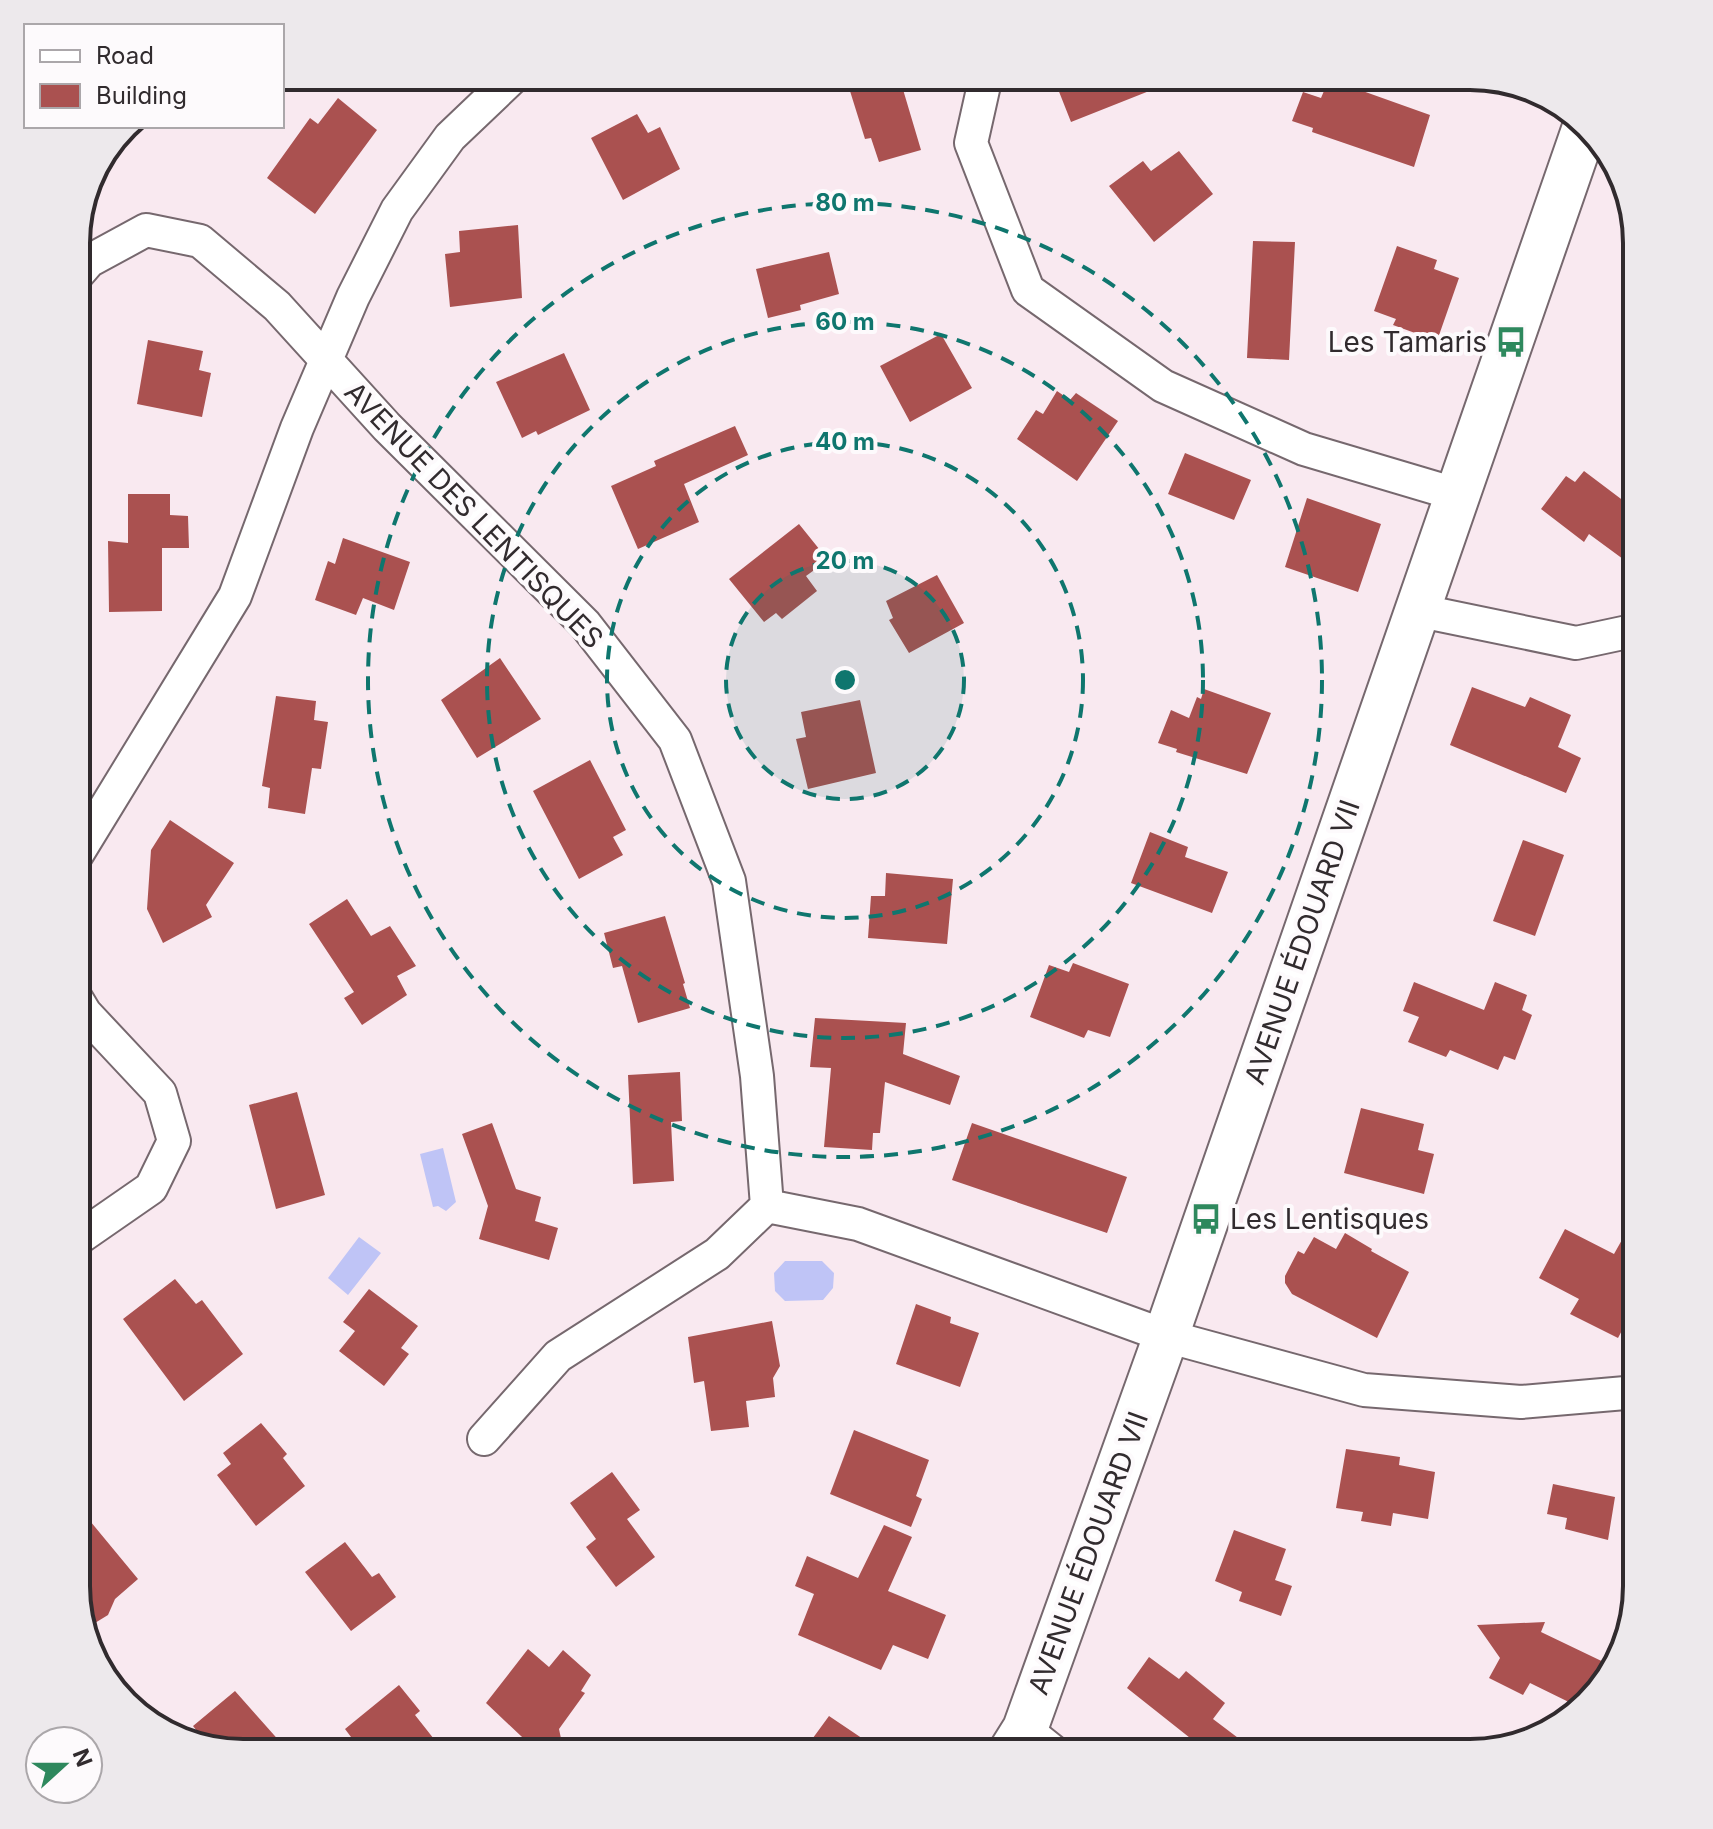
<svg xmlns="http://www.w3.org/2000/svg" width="1713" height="1829" viewBox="0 0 1713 1829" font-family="Inter,sans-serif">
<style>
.water{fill:#bfc4f6}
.building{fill:#aa5150}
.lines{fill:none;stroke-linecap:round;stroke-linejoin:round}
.street-casing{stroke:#76686e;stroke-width:36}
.secondary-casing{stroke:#76686e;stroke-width:48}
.street{stroke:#fff;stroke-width:32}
.secondary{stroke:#fff;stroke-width:44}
.ring{fill:none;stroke:#0f766e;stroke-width:4;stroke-dasharray:14 10}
.labels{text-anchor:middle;stroke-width:8;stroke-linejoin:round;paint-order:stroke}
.poi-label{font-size:28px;fill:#312b2e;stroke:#fdfafc;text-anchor:end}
.street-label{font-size:28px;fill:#312b2e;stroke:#fdfafc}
.rim{fill:none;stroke:#312b2e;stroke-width:4}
.centre{fill:#0f766e;stroke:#fdfafc;stroke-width:4}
.ring-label{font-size:24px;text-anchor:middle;font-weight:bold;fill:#0f766e;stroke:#fdfafc;stroke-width:8;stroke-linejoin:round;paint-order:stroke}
</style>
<rect width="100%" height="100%" fill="#f9e9f0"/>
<path class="water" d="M 443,1148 L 456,1202 L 446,1211 L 438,1206 L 433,1207 L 420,1154 Z
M 359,1237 L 381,1253 L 348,1295 L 328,1278 Z
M 785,1261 L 822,1261 L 834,1273 L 833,1288 L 823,1300 L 785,1301 L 775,1291 L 774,1273 Z"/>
<path class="building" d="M 895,76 L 899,76 L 921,150 L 879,162 L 871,138 L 865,139 L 850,91 Z
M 1075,76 L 1182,76 L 1182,78 L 1071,122 L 1056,84 Z
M 1329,79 L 1430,115 L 1414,167 L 1312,132 L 1313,128 L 1292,121 L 1303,92 L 1321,98 Z
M 338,98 L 377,130 L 315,214 L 267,178 L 310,118 L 318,124 Z
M 637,114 L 648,133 L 660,127 L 680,169 L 623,200 L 591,138 Z
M 1179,151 L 1213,194 L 1154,242 L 1109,186 L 1143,161 L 1151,171 Z
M 518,225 L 522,298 L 450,307 L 445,254 L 460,252 L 459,231 Z
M 1253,241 L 1295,242 L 1289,360 L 1247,358 Z
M 1397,246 L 1437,260 L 1434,269 L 1459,278 L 1437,341 L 1393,325 L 1396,319 L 1374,311 Z
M 829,252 L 839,294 L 800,305 L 801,310 L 768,318 L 756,269 Z
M 941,334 L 972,388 L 910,422 L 880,366 Z
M 148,340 L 203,351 L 199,370 L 211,373 L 202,417 L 137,404 Z
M 564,353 L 590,410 L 538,435 L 536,431 L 522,438 L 496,382 Z
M 1057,391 L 1070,400 L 1076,393 L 1118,421 L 1077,481 L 1017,439 L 1036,410 L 1043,414 Z
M 735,426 L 748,455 L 684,484 L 699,522 L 638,549 L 611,486 L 656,466 L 654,461 Z
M 1185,453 L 1251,480 L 1234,520 L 1168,494 Z
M 1584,471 L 1637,511 L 1637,541 L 1623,559 L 1589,534 L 1584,542 L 1541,509 L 1566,476 L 1575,482 Z
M 128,494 L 170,494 L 170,515 L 188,516 L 189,548 L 162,548 L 162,611 L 109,612 L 108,541 L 128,543 Z
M 1307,498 L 1381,524 L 1358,592 L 1285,567 Z
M 799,524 L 828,560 L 806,576 L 817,591 L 782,619 L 776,613 L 764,622 L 729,579 Z
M 343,538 L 410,562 L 394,610 L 363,598 L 356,615 L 315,600 L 328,561 L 335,564 Z
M 937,575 L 964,623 L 909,653 L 889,620 L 893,618 L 886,601 Z
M 500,658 L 541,719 L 477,758 L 441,700 Z
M 1472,687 L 1525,707 L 1530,697 L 1571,715 L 1558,747 L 1581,758 L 1566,793 L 1450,745 Z
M 1204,689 L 1271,713 L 1247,774 L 1176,752 L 1177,749 L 1158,743 L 1171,710 L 1189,718 L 1197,697 L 1201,699 Z
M 276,696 L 316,701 L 314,720 L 328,722 L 321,769 L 312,768 L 305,814 L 268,808 L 270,788 L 262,786 Z
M 860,700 L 876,773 L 808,789 L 796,739 L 806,737 L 801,712 Z
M 590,760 L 626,830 L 613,837 L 623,855 L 579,879 L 533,791 Z
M 170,820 L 234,863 L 206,905 L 212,917 L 163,943 L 147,909 L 151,850 Z
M 1150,832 L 1188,847 L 1185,857 L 1228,872 L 1212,913 L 1131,883 Z
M 1523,840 L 1564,855 L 1535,936 L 1493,921 Z
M 886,873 L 953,879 L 947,944 L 868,938 L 871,896 L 885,896 Z
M 347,899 L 371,936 L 390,926 L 416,966 L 397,976 L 407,995 L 362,1025 L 344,998 L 354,992 L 309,924 Z
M 665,916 L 685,983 L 683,984 L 690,1008 L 638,1023 L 622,966 L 613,968 L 604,933 Z
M 1073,963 L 1129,984 L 1110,1037 L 1088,1030 L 1084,1038 L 1030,1017 L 1049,965 L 1069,972 Z
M 1414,982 L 1484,1010 L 1495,982 L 1527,995 L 1522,1010 L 1532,1015 L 1515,1060 L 1504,1056 L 1498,1070 L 1450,1050 L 1446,1057 L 1408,1042 L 1419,1017 L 1403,1011 Z
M 815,1018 L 906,1023 L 903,1054 L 960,1076 L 950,1105 L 885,1082 L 880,1133 L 873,1133 L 872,1150 L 824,1147 L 831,1068 L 810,1067 Z
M 680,1072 L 682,1121 L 671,1122 L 674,1181 L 633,1184 L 628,1075 Z
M 297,1092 L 325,1195 L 276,1209 L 249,1105 Z
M 1361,1108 L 1424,1124 L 1418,1150 L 1434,1154 L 1424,1194 L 1344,1173 Z
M 492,1123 L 516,1189 L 541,1197 L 535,1221 L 558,1228 L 549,1260 L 479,1239 L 488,1206 L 462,1134 Z
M 972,1123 L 1127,1177 L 1107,1233 L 952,1180 Z
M 1637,1213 L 1637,1302 L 1618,1338 L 1570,1314 L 1579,1299 L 1539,1278 L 1565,1229 L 1614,1254 Z
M 1345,1233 L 1372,1249 L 1371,1251 L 1409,1272 L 1377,1338 L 1292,1294 L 1285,1283 L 1285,1276 L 1298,1251 L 1304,1254 L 1314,1237 L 1336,1249 Z
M 175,1279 L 196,1304 L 202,1300 L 243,1354 L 184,1401 L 123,1319 Z
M 369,1289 L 418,1326 L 401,1348 L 409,1354 L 384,1386 L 339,1351 L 355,1331 L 343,1322 Z
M 916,1304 L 951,1317 L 950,1323 L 979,1333 L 960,1387 L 896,1364 Z
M 772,1321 L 780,1366 L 773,1378 L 775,1397 L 746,1401 L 749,1427 L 711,1431 L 704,1381 L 694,1383 L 688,1337 Z
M 261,1423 L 287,1454 L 283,1458 L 305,1486 L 256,1526 L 217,1475 L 231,1464 L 223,1453 Z
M 854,1430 L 929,1460 L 916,1496 L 922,1499 L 911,1527 L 830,1494 Z
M 1346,1449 L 1400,1457 L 1399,1465 L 1435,1472 L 1428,1519 L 1393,1513 L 1391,1526 L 1361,1521 L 1363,1512 L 1336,1508 Z
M 612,1472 L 640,1510 L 627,1519 L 655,1557 L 616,1587 L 586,1547 L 596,1539 L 570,1503 Z
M 1553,1484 L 1615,1497 L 1608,1540 L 1565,1529 L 1567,1518 L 1547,1514 Z
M 76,1504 L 138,1579 L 115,1599 L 108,1615 L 90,1626 L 76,1586 Z
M 884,1525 L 912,1537 L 888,1591 L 946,1615 L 928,1659 L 893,1645 L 881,1670 L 798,1635 L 814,1594 L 795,1586 L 807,1556 L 858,1578 Z
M 1234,1530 L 1286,1549 L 1275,1580 L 1292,1586 L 1281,1616 L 1239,1601 L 1242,1592 L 1215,1581 Z
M 345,1542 L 372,1577 L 379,1573 L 396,1597 L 351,1631 L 305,1572 Z
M 1545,1622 L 1541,1632 L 1614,1667 L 1581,1708 L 1530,1683 L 1523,1695 L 1489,1678 L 1500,1658 L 1477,1625 Z
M 528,1649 L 549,1667 L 563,1650 L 591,1675 L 581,1691 L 585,1693 L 559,1729 L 564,1753 L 539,1753 L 486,1703 Z
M 1149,1657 L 1179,1679 L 1186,1671 L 1225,1703 L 1213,1719 L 1258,1753 L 1209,1753 L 1127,1688 Z
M 399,1685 L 420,1711 L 415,1715 L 445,1753 L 363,1753 L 345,1729 Z
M 235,1691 L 290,1753 L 243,1753 L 208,1745 L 193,1726 Z
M 829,1716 L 884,1753 L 802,1753 Z"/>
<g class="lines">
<defs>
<path id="street" d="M 986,76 L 971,143 L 1028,290 L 1163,386 L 1304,449 L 1459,495
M 76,276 L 89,261 L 146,230 L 200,241 L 277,306 L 387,427 L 585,624 L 675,740 L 729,881 L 757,1076 L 767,1206 L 858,1224 L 1166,1336 L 1364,1390 L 1521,1402 L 1637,1392
M 1416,610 L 1576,643 L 1637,630
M 76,856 L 235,596 L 297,428 L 353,297 L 397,210 L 450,137 L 514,76
M 76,1240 L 151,1188 L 174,1141 L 160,1093 L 85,1013 L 76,998
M 484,1439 L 558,1356 L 717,1254 L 767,1206
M 1025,1729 L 1055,1753"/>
<path id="secondary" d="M 1010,1753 L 1025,1729 L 1166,1336 L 1585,127"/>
</defs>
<use href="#street" class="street-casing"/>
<use href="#secondary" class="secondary-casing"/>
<use href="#street" class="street"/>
<use href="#secondary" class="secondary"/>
</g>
<circle cx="845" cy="680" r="119" fill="#0f766e" fill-opacity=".12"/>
<g class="ring">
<circle cx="845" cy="680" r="119"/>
<circle cx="845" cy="680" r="238"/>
<circle cx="845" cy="680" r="358"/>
<circle cx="845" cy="680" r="477"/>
</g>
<defs>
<symbol id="bus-bare" viewBox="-9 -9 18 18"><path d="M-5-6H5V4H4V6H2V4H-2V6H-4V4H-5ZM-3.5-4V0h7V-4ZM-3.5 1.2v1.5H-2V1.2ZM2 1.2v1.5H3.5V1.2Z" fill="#2e885d" stroke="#fdfafc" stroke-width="2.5" paint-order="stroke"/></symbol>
</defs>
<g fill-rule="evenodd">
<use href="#bus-bare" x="1489" y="320" width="44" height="44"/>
<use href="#bus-bare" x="1184" y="1197" width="44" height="44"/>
</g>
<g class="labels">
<g class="poi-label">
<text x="1487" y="352">Les Tamaris</text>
<text x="1230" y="1229" text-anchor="start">Les Lentisques</text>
</g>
<g class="street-label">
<text transform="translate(474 515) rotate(46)" y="10">AVENUE DES LENTISQUES</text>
<text transform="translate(1302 942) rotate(-71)" y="10">AVENUE ÉDOUARD VII</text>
<text transform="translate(1088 1553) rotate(-70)" y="10">AVENUE ÉDOUARD VII</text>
</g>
</g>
<path d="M0 0H1713V1829H0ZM243 90H1470A153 153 0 0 1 1623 243V1586A153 153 0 0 1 1470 1739H243A153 153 0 0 1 90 1586V243A153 153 0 0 1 243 90Z" fill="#ede9ec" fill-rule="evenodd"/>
<path class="rim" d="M243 90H1470A153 153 0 0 1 1623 243V1586A153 153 0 0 1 1470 1739H243A153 153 0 0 1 90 1586V243A153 153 0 0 1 243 90Z"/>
<circle cx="845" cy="680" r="12" class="centre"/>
<g class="ring-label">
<text x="845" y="211">80 m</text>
<text x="845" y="330">60 m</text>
<text x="845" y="450">40 m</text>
<text x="845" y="569">20 m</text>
</g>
<rect x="24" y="24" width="260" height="104" fill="#fdfafc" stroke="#aba7aa" stroke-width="2"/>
<rect x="40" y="50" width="40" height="12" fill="#ffffff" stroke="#aba7aa" stroke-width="2"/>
<text x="96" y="64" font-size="24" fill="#312b2e">Road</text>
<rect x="40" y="84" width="40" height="24" fill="#aa5150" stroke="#aba7aa" stroke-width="2"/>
<text x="96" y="104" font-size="24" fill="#312b2e">Building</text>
<g transform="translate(64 1765) rotate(69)"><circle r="38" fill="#fdfafc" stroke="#aba7aa" stroke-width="2"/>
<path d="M0-6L14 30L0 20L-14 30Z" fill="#2e885d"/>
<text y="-12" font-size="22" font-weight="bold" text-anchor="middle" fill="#312b2e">N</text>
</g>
</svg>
